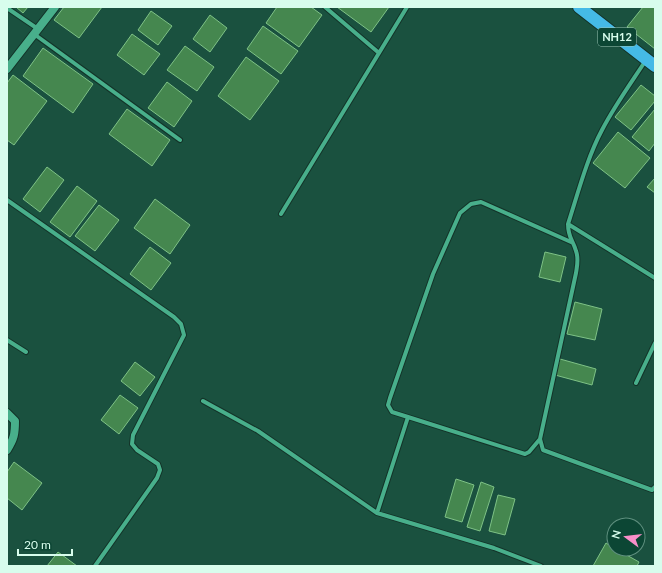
<svg xmlns="http://www.w3.org/2000/svg" width="662" height="573" viewBox="0 0 662 573" font-family="Lato,sans-serif">
<style>
.building{fill:#45874f;stroke:#7ec286}
.lines{fill:none;stroke-linecap:round;stroke-linejoin:round}
.street-casing{stroke:#133328;stroke-width:6}
.secondary-casing{stroke:#133328;stroke-width:10}
.highway-casing{stroke:#133328;stroke-width:14}
.street{stroke:#48af8b;stroke-width:4}
.secondary{stroke:#48af8b;stroke-width:8}
.highway{stroke:#45bae6;stroke-width:12}
.labels{text-anchor:middle;stroke-width:3;stroke-linejoin:round;paint-order:stroke}
.shield{fill:#0c4634;stroke:#9bc6b6;stroke-width:1}
.shield-label{font-size:11px;font-weight:bold;fill:#d8fded}
</style>
<rect width="100%" height="100%" fill="#1a513f"/>
<path class="building" d="M 16,7 L 28,7 L 23,13 Z
M 64,7 L 102,7 L 79,38 L 54,20 Z
M 277,7 L 311,7 L 322,15 L 299,47 L 266,23 Z
M 337,7 L 389,7 L 371,32 Z
M 643,7 L 655,7 L 655,49 L 627,27 Z
M 151,11 L 172,26 L 158,45 L 138,30 Z
M 210,15 L 227,28 L 210,52 L 193,39 Z
M 263,26 L 298,51 L 281,74 L 247,49 Z
M 132,34 L 160,54 L 144,75 L 117,55 Z
M 185,46 L 214,67 L 197,91 L 167,70 Z
M 43,48 L 93,84 L 73,113 L 23,76 Z
M 246,57 L 279,81 L 250,120 L 218,96 Z
M 13,75 L 47,101 L 14,145 L 7,140 L 7,83 Z
M 167,82 L 192,101 L 174,127 L 148,108 Z
M 641,85 L 655,96 L 655,101 L 631,130 L 615,117 Z
M 127,109 L 170,140 L 152,166 L 109,134 Z
M 655,109 L 655,143 L 649,151 L 632,137 Z
M 618,132 L 650,158 L 625,188 L 593,163 Z
M 47,167 L 64,180 L 40,212 L 23,199 Z
M 655,178 L 655,193 L 647,187 Z
M 77,186 L 97,201 L 70,237 L 50,222 Z
M 155,199 L 190,225 L 170,254 L 134,228 Z
M 99,205 L 119,220 L 95,251 L 75,236 Z
M 150,247 L 171,263 L 151,290 L 130,274 Z
M 545,252 L 566,257 L 560,282 L 539,277 Z
M 575,302 L 602,309 L 595,340 L 567,334 Z
M 560,359 L 596,369 L 592,385 L 555,375 Z
M 135,362 L 155,377 L 140,396 L 121,381 Z
M 120,395 L 138,408 L 119,434 L 101,420 Z
M 14,462 L 42,483 L 22,510 L 7,498 L 7,472 Z
M 456,479 L 474,485 L 462,522 L 445,517 Z
M 481,482 L 494,487 L 480,531 L 467,527 Z
M 498,495 L 515,499 L 505,535 L 489,531 Z
M 606,543 L 614,548 L 614,549 L 616,549 L 639,562 L 637,566 L 593,566 Z
M 58,552 L 77,566 L 47,566 Z"/>
<g class="lines">
<defs>
<path id="street" d="M 325,7 L 379,53
M 7,8 L 38,29
M 34,34 L 180,140
M 646,60 C 631,83 615,105 602,130 C 587,158 578,193 568,224 C 568,238 573,240 576,251 C 579,259 577,266 576,273 L 540,439 L 543,450 L 652,490 L 655,487
M 7,200 L 174,317 L 181,324 L 184,335 L 133,435 L 132,444 L 137,450 L 158,464 L 160,470 L 157,478 L 95,566
M 281,214 L 407,7
M 568,224 L 655,278
M 7,340 L 26,352
M 636,383 L 655,343
M 203,401 L 258,431 L 377,513 L 494,548 L 541,566
M 408,417 L 392,412 L 388,405 L 390,398 L 433,274 L 460,213 L 471,204 L 481,202 L 571,242
M 377,513 L 408,417 L 525,454 L 529,452 L 540,439"/>
<path id="secondary" d="M 7,69 L 55,7
M 7,413 L 15,421 C 15,434 14,439 7,450"/>
<path id="highway" d="M 579,7 L 655,66"/>
</defs>
<use href="#street" class="street-casing"/>
<use href="#secondary" class="secondary-casing"/>
<use href="#highway" class="highway-casing"/>
<use href="#street" class="street"/>
<use href="#secondary" class="secondary"/>
<use href="#highway" class="highway"/>
</g>
<g class="labels">
<rect class="shield" x="598" y="28" width="38" height="18" rx="3"/>
<g class="shield-label">
<text x="617" y="41">NH12</text>
</g>
</g>
<rect width="662" height="573" fill="none" stroke="#d8fded" stroke-width="16"/>
<g transform="translate(626 537) rotate(285)"><circle r="19" fill="#0c4634" stroke="#5e8f7e"/>
<path d="M0-3L7 15L0 10L-7 15Z" fill="#f98fc9"/>
<text y="-6" font-size="11" font-weight="bold" text-anchor="middle" fill="#d8fded">N</text>
</g>
<path d="M18 549v6h54v-6" fill="none" stroke="#d8fded" stroke-width="2"/>
<text x="24" y="549" font-size="12" fill="#d8fded" stroke="#0c4634" stroke-width="3" paint-order="stroke">20 m</text>
</svg>
